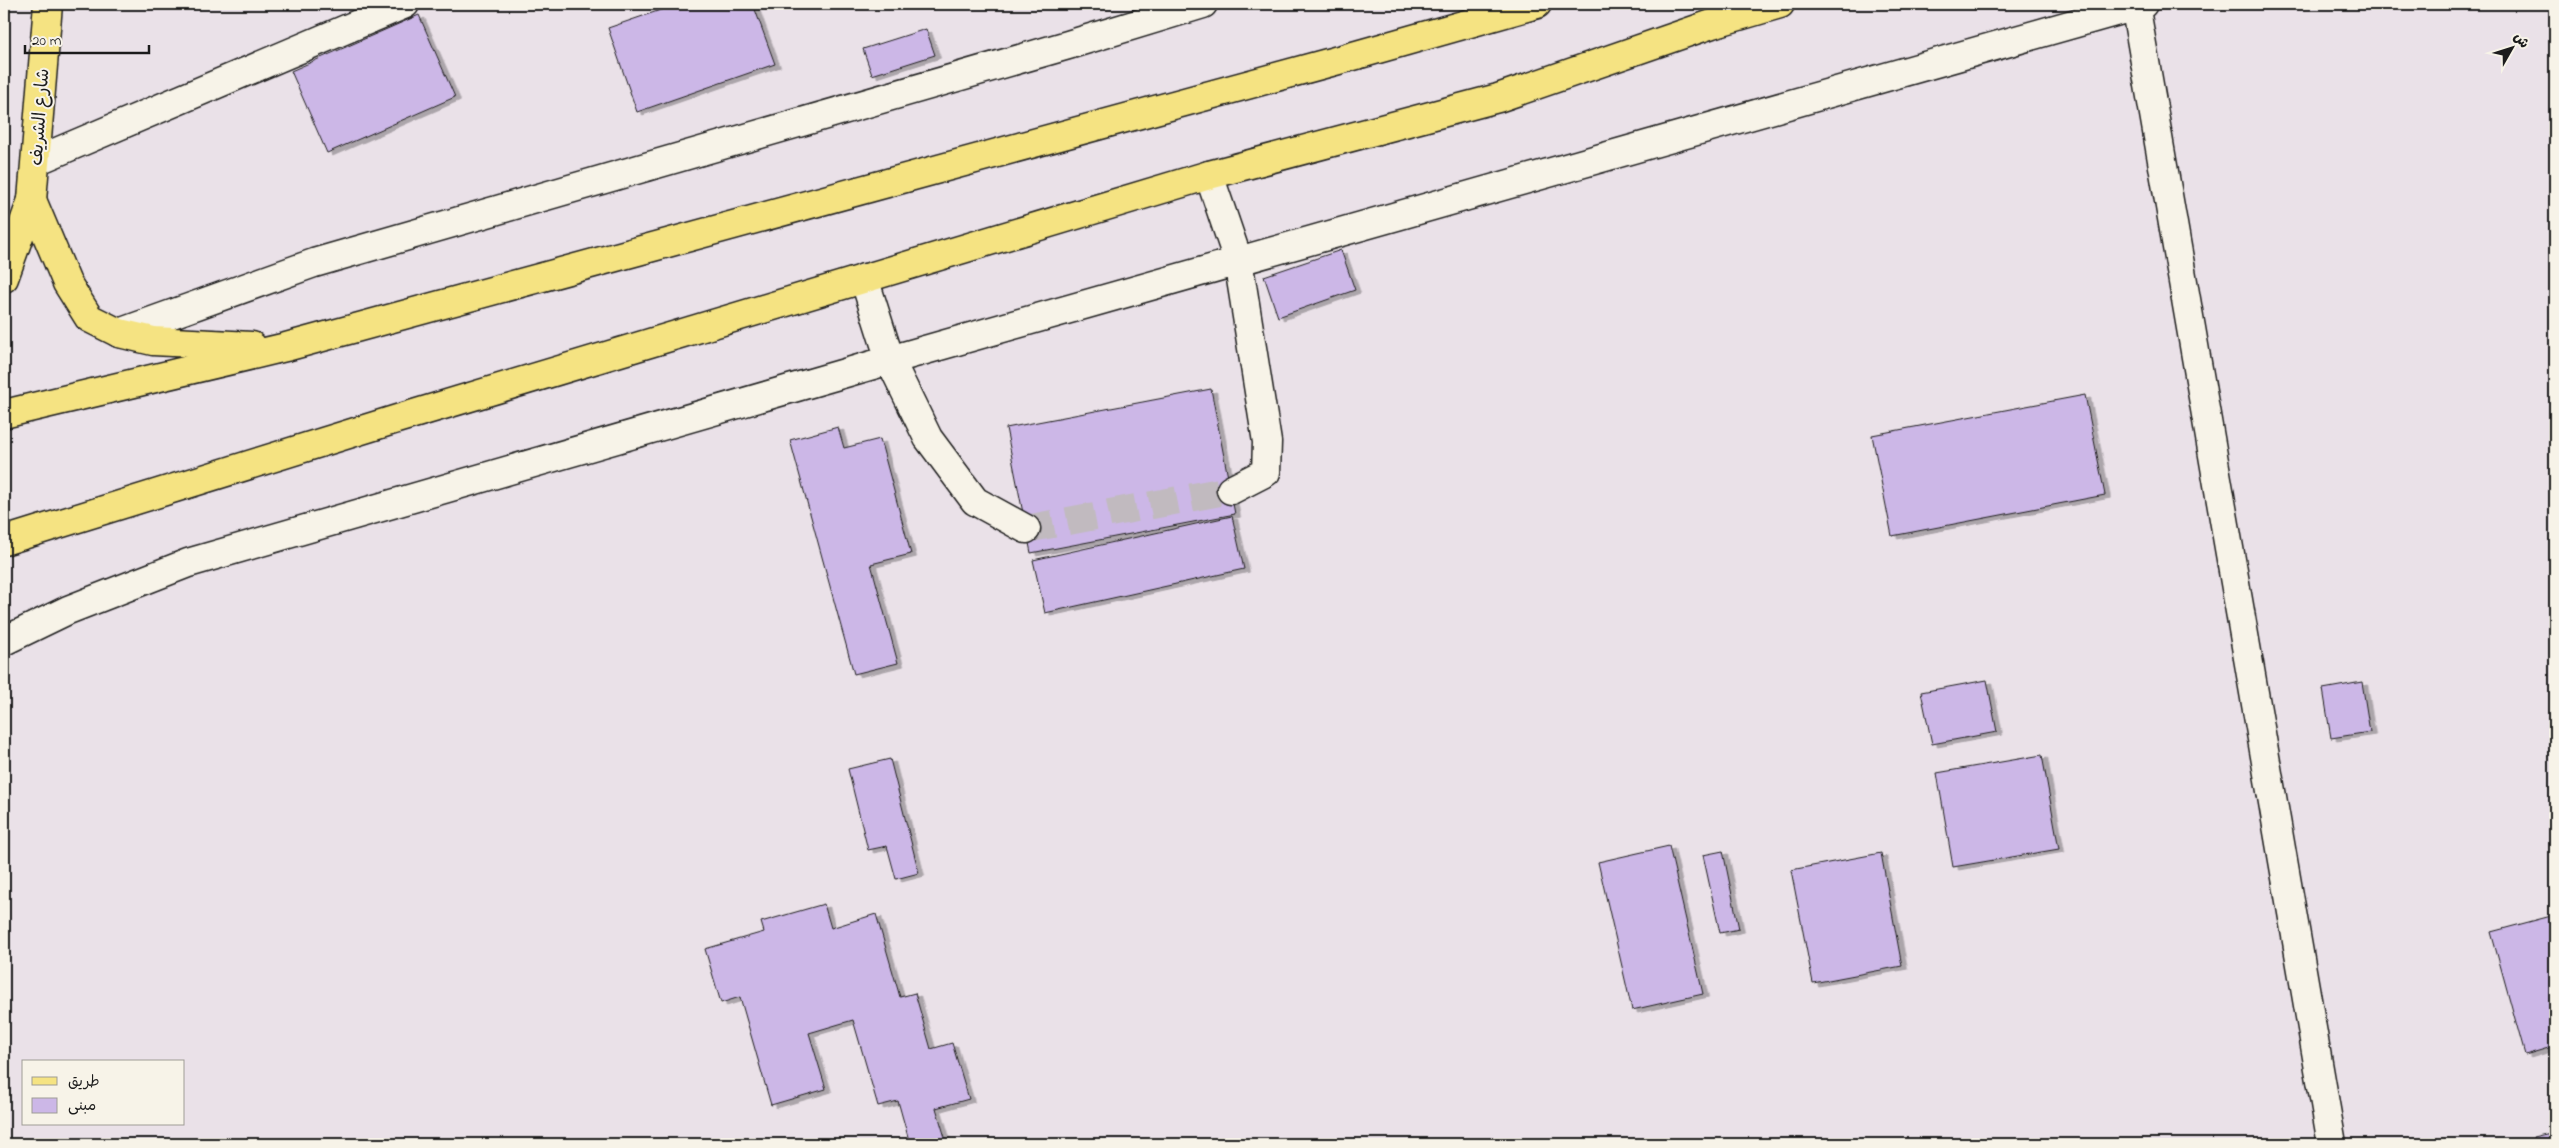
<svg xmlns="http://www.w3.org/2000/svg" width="2559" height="1148" viewBox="0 0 2559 1148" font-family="'Indie Flower','Playpen Sans Arabic',sans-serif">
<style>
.building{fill:#ccb7e7;stroke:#1c1c1c;filter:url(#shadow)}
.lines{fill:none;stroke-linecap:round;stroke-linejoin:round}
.minor-tunnel{stroke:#c1babf;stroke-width:28;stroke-dasharray:28 14;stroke-linecap:butt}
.minor-casing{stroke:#1c1c1c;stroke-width:31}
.major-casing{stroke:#1c1c1c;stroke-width:31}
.highway-casing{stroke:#1c1c1c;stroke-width:31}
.minor{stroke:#f7f3e8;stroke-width:28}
.major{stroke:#f5e382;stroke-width:28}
.highway{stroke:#f5e382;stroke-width:28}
.labels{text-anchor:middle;stroke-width:4;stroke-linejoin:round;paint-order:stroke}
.street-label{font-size:18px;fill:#1c1c1c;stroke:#f7f3e8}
</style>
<defs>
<filter id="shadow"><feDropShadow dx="5.5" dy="3" stdDeviation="0" flood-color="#0004"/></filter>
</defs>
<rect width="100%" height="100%" fill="#eae1e8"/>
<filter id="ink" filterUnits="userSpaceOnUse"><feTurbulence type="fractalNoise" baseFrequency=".02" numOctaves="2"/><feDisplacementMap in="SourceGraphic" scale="10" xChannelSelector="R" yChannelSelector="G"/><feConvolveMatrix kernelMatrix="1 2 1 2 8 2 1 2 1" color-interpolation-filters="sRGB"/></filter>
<g filter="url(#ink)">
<path class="building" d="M 678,4 L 753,4 L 775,64 L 637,112 L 608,28 Z
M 419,15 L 455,97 L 327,153 L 291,71 Z
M 926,29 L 935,55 L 872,75 L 863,49 Z
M 1341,250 L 1355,290 L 1278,317 L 1264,276 Z
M 1211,389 L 1235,514 L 1031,553 L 1006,428 Z
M 2085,395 L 2105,495 L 1892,536 L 1872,435 Z
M 838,427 L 844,448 L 880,439 L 911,554 L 871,564 L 898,663 L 854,674 L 790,440 Z
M 1232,516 L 1244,569 L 1045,613 L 1033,560 Z
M 1987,680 L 1997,732 L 1932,744 L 1921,692 Z
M 2362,682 L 2370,732 L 2331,738 L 2323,689 Z
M 2042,755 L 2059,849 L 1953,867 L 1937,773 Z
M 890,759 L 919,873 L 896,879 L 887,846 L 868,850 L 848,769 Z
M 1669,846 L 1703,994 L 1632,1010 L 1598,862 Z
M 1723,851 L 1739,929 L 1720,933 L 1703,855 Z
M 1881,853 L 1902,966 L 1813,983 L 1791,870 Z
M 824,904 L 831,928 L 876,914 L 900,997 L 915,993 L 931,1049 L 952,1043 L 969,1099 L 936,1108 L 947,1144 L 910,1144 L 898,1101 L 878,1106 L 853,1020 L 809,1033 L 826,1089 L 771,1105 L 740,997 L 721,1003 L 705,949 L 764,932 L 761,922 Z
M 2555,915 L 2555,1046 L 2525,1055 L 2491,932 Z
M 2555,1132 L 2555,1144 L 2535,1144 L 2533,1137 Z"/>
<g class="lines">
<path class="minor-tunnel" d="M 1026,529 L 1231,490"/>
<defs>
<path id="minor" d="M 2135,4 L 2332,1144
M 36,161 L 405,4
M 1209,175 L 1238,260 L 1267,442 L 1266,472 L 1231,490
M 864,278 L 890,360 L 928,438 L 975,501 L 1026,529
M 119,333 L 314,263 L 1068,45 L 1203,4
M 4,641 L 68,610 L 188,563 L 890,360 L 2143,4"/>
<path id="major" d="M 32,200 L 48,4"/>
<path id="highway" d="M 32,200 L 67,283 L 89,318 L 119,333 L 153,341 L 252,346
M 4,278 L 32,200
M 4,414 L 286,347 L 1346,58 L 1537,4
M 4,541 L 397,419 L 1209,175 L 1498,98 L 1712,24 L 1780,4"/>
</defs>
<use href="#minor" class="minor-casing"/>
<use href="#major" class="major-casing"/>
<use href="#highway" class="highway-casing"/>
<use href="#minor" class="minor"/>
<use href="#major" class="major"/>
<use href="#highway" class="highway"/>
</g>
</g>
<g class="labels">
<g class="street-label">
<text transform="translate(39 117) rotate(-86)" y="6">شارع الشريف</text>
</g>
</g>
<rect width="2559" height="1148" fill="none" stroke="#f7f3e8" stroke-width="20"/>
<rect x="10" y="10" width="2539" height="1128" fill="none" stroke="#1c1c1c" stroke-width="2" filter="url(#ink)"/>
<rect x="22" y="1060" width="162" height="65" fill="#f7f3e8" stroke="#9f9d96"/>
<rect x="32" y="1077" width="25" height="8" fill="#f5e382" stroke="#9f9d96"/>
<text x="68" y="1086" font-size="15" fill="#1c1c1c">طريق</text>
<rect x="32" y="1098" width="25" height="15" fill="#ccb7e7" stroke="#9f9d96"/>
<text x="68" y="1110" font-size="15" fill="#1c1c1c">مبنى</text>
<g transform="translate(2512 48) rotate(51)" stroke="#f7f3e8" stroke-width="4" paint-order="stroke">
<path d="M0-4L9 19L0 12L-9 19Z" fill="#1c1c1c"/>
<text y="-8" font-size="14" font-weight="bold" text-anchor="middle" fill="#1c1c1c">ش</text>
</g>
<path d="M25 45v8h124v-8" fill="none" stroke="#1c1c1c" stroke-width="2.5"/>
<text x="32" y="45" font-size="15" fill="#1c1c1c" stroke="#f7f3e8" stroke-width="4" paint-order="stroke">20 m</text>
</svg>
